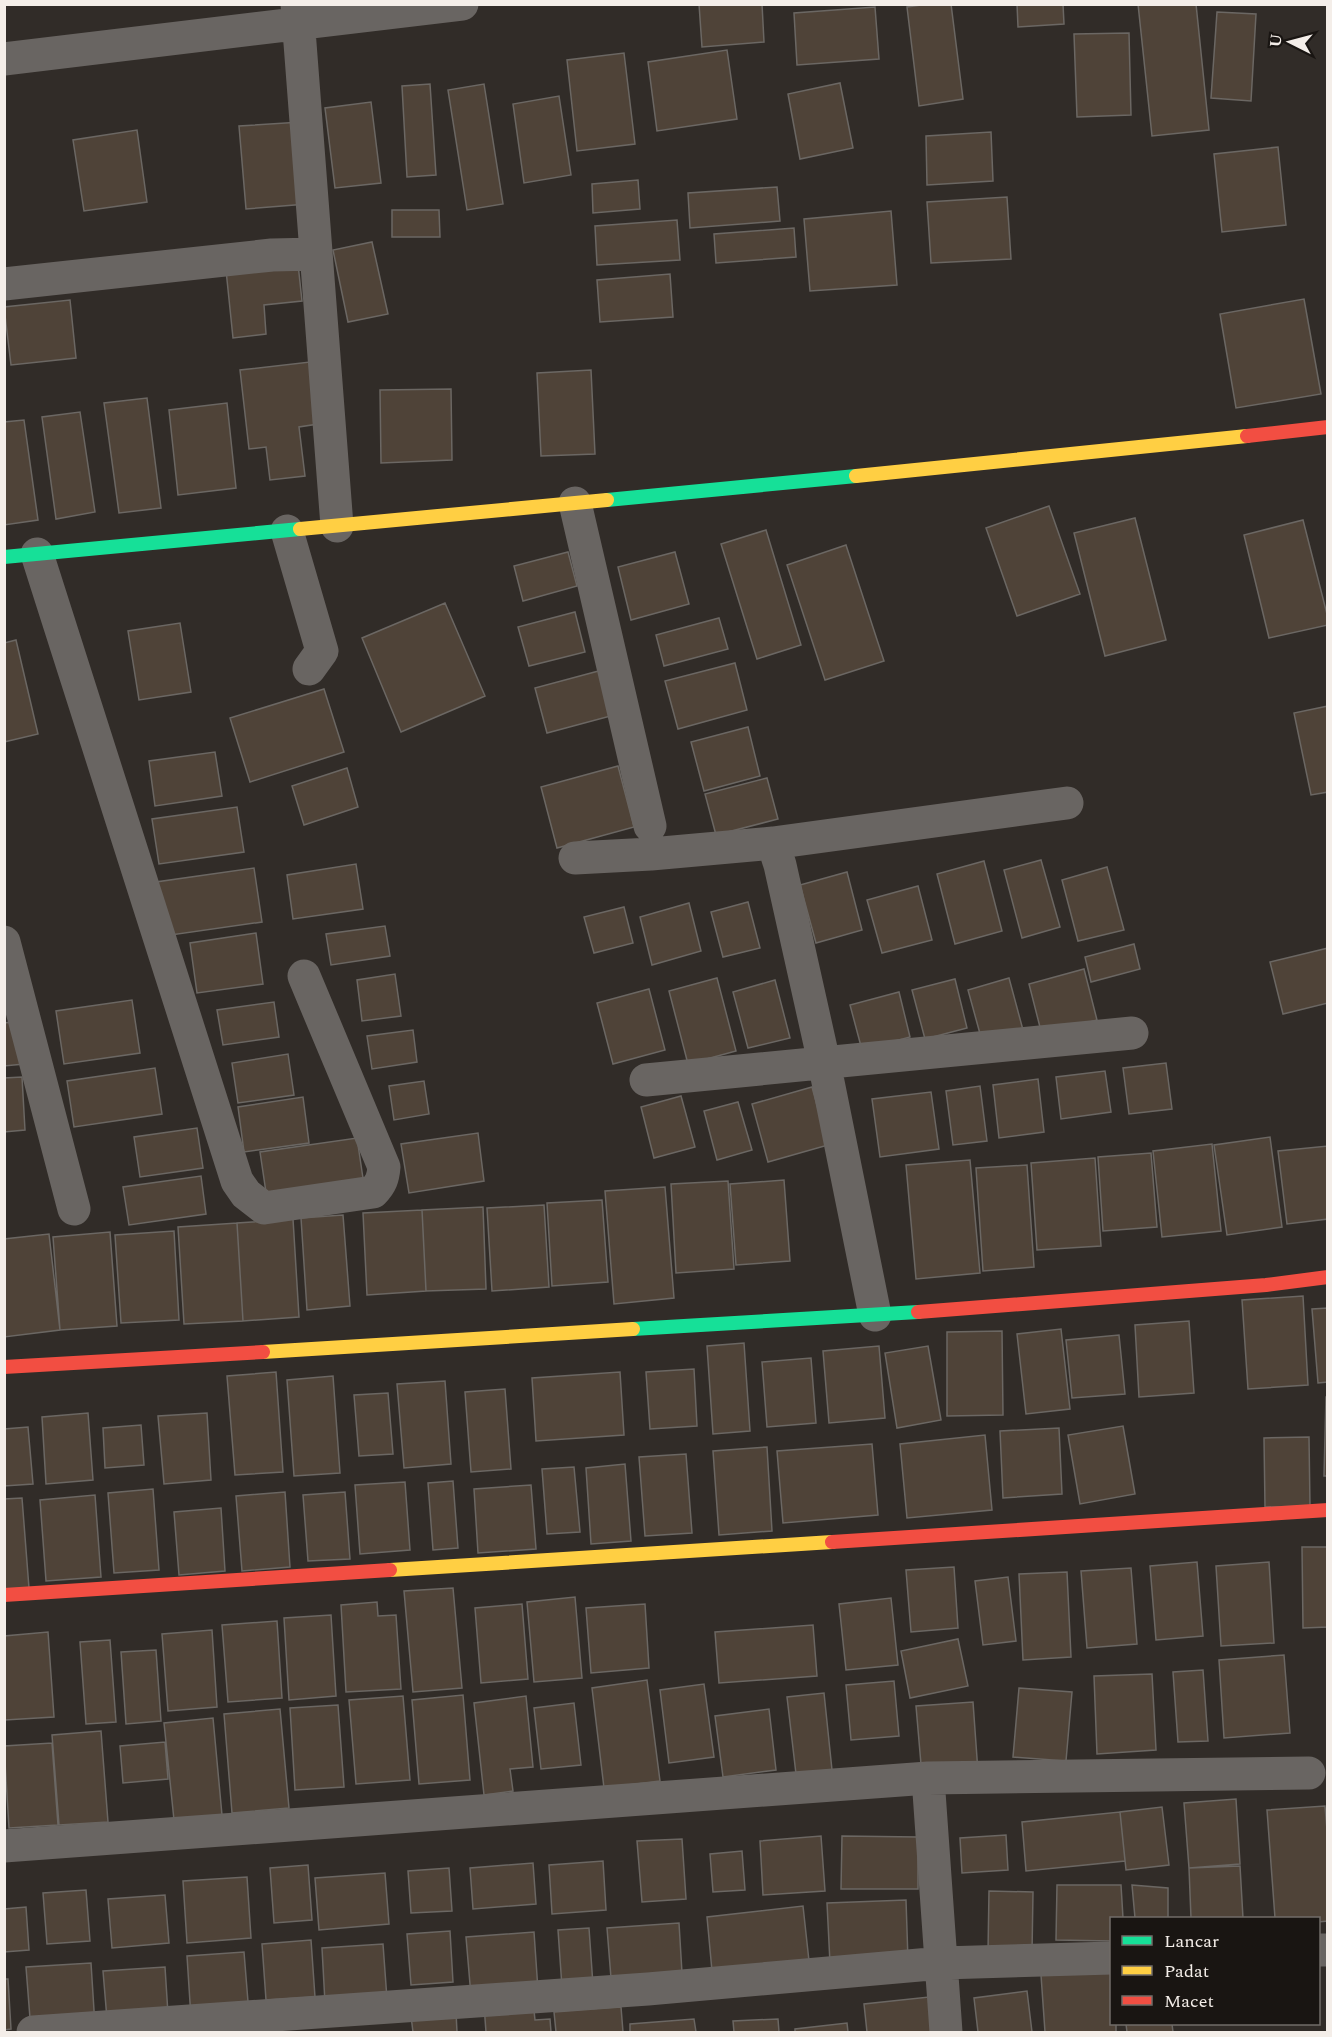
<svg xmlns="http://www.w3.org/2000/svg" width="1332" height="2037" viewBox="0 0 1332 2037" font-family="Spectral,serif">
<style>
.building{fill:#4f4338;stroke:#6b6763;stroke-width:1.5}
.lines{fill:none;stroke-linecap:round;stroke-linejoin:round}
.street{stroke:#696562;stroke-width:33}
.fast{stroke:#16e098;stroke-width:14}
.slow{stroke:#ffcf43;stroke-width:14}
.jam{stroke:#f24e42;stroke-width:14}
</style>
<rect width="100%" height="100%" fill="#312c28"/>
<path class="building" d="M 699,4 L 762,4 L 764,42 L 702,47 Z
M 928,4 L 951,4 L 963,99 L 919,106 L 907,7 Z
M 1017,4 L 1063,4 L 1064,24 L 1018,27 Z
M 1138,4 L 1196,4 L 1209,130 L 1152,136 Z
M 875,7 L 879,59 L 797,65 L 794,13 Z
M 1217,12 L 1256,14 L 1251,101 L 1211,98 Z
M 1129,33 L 1131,115 L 1077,117 L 1074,34 Z
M 727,50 L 737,119 L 657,131 L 648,62 Z
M 624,53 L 635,144 L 577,151 L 567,60 Z
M 840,83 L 853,148 L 800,159 L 788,94 Z
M 430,84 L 436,175 L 407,177 L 402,86 Z
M 484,84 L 503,204 L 467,210 L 448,90 Z
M 559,96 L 571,175 L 524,183 L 513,104 Z
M 371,102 L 381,183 L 335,188 L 325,108 Z
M 301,122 L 307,204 L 246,209 L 239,126 Z
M 137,130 L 147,202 L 84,211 L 73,140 Z
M 991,132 L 993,181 L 927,185 L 926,136 Z
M 1278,147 L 1286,225 L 1222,232 L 1214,154 Z
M 638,180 L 640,209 L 593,213 L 592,184 Z
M 777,187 L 780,221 L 690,228 L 688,193 Z
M 1007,197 L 1011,259 L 931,263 L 927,202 Z
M 392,210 L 439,210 L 440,237 L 392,237 Z
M 891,211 L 897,285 L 810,291 L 804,219 Z
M 677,220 L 680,260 L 597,265 L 595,226 Z
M 794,228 L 796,257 L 716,263 L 714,234 Z
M 372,242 L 388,314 L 348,322 L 333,250 Z
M 298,264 L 302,301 L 264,305 L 266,334 L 233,338 L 226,270 Z
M 670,274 L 673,317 L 600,322 L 597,280 Z
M 1304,299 L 1321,394 L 1236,408 L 1220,314 Z
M 70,300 L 76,358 L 11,365 L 4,307 Z
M 310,362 L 318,424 L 299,427 L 305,476 L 270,480 L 266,447 L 249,449 L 240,370 Z
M 591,370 L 595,454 L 541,456 L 537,373 Z
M 451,389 L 452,460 L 381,463 L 380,390 Z
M 147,398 L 161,508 L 119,513 L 104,403 Z
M 227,403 L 236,488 L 178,495 L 169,410 Z
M 80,412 L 95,512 L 56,519 L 42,417 Z
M 24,420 L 38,520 L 4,525 L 4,422 Z
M 1049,506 L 1080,594 L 1017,616 L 986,528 Z
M 1135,518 L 1166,640 L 1105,656 L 1074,533 Z
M 1303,520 L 1328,618 L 1328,625 L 1269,638 L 1244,535 Z
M 766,530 L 801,645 L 757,659 L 721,544 Z
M 846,545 L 884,661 L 825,680 L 787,565 Z
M 568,552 L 577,586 L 523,601 L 514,566 Z
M 675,552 L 689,604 L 631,620 L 618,567 Z
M 445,603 L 485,696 L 401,732 L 362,638 Z
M 575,612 L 585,652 L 529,666 L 518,627 Z
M 719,618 L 728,649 L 664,666 L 656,635 Z
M 180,623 L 191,692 L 139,700 L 128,631 Z
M 16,640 L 38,734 L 4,742 L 4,643 Z
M 735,663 L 747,710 L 678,729 L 665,681 Z
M 606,669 L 618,714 L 547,733 L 535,688 Z
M 324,689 L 344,752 L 250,782 L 230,718 Z
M 1328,706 L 1328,792 L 1311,795 L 1294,713 Z
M 748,727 L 760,776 L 704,791 L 691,742 Z
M 215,752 L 222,796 L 155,806 L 149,761 Z
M 618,766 L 634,827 L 557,848 L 541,787 Z
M 347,768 L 358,807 L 304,825 L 292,786 Z
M 767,778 L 778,819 L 716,835 L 705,794 Z
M 237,807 L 244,852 L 159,864 L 152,819 Z
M 1041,860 L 1060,927 L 1022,938 L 1004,870 Z
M 984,861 L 1002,931 L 955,944 L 937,874 Z
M 356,864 L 363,909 L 293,919 L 287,875 Z
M 1107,867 L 1124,930 L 1078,941 L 1062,880 Z
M 254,868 L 262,922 L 164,936 L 156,882 Z
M 847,872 L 862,930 L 816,943 L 800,885 Z
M 918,886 L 932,940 L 882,953 L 867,900 Z
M 748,902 L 760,948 L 723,957 L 711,912 Z
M 689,903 L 701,951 L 652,965 L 640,917 Z
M 624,907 L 633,943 L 594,953 L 584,917 Z
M 385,926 L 390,956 L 331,965 L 326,934 Z
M 256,933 L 263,984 L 197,993 L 190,943 Z
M 1134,944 L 1140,969 L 1091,982 L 1085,957 Z
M 1328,948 L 1328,1003 L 1283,1014 L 1270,962 Z
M 1084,969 L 1097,1020 L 1042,1035 L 1029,984 Z
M 395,974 L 401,1016 L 362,1021 L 357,980 Z
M 717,978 L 736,1051 L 688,1064 L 669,991 Z
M 1009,978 L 1023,1030 L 982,1041 L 968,990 Z
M 955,979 L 967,1028 L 925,1039 L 912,990 Z
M 775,980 L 790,1038 L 748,1048 L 733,992 Z
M 649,989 L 665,1050 L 613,1064 L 597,1003 Z
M 899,992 L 910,1037 L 862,1050 L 850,1005 Z
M 132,1000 L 140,1053 L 64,1064 L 56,1011 Z
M 274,1002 L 279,1037 L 223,1045 L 217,1010 Z
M 21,1021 L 24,1064 L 4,1066 L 4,1023 Z
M 413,1030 L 417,1062 L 372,1069 L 367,1036 Z
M 288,1054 L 294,1095 L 238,1103 L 232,1063 Z
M 1166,1063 L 1172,1109 L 1129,1114 L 1123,1068 Z
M 155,1068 L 162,1114 L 74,1127 L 67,1081 Z
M 1105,1071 L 1111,1112 L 1061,1119 L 1056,1077 Z
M 22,1077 L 25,1130 L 4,1132 L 4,1078 Z
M 1038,1079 L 1044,1132 L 999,1138 L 993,1085 Z
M 424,1081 L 429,1114 L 394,1120 L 389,1086 Z
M 980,1086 L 987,1141 L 953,1145 L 946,1091 Z
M 812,1087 L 828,1145 L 768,1162 L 752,1104 Z
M 931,1092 L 939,1149 L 880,1157 L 872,1099 Z
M 681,1096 L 695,1147 L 654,1158 L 641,1107 Z
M 303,1097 L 309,1143 L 244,1152 L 238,1107 Z
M 738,1102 L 752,1150 L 717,1160 L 704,1111 Z
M 197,1128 L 203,1168 L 140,1177 L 134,1137 Z
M 478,1133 L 484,1181 L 409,1193 L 401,1144 Z
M 1270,1137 L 1282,1227 L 1227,1235 L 1214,1145 Z
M 357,1138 L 364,1185 L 267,1199 L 260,1152 Z
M 1212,1144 L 1221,1231 L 1162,1237 L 1153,1151 Z
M 1328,1146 L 1328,1219 L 1287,1224 L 1278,1151 Z
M 1151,1153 L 1157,1227 L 1103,1231 L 1098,1157 Z
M 1095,1158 L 1101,1246 L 1037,1250 L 1031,1163 Z
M 970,1160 L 980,1273 L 916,1279 L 906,1165 Z
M 1027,1165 L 1034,1267 L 983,1271 L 976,1168 Z
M 201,1176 L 206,1214 L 129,1225 L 123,1187 Z
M 784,1180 L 790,1261 L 736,1265 L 730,1184 Z
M 728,1181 L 734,1269 L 676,1273 L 671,1184 Z
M 665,1187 L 674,1298 L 614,1304 L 605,1191 Z
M 602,1200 L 608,1282 L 552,1286 L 547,1203 Z
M 544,1205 L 549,1287 L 492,1291 L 487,1208 Z
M 483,1207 L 486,1289 L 426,1291 L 422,1210 Z
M 422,1210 L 426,1291 L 367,1295 L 363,1213 Z
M 343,1215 L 350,1306 L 307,1310 L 301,1218 Z
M 293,1219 L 299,1317 L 243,1321 L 237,1223 Z
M 237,1223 L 243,1321 L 184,1324 L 178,1227 Z
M 174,1231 L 179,1320 L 121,1323 L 115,1235 Z
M 110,1232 L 117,1326 L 60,1330 L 53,1237 Z
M 49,1234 L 60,1330 L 4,1337 L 4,1239 Z
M 1303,1296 L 1308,1385 L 1248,1389 L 1242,1300 Z
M 1328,1308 L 1328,1382 L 1318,1383 L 1312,1309 Z
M 1189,1321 L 1194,1393 L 1139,1397 L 1135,1325 Z
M 1061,1329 L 1070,1409 L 1026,1414 L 1017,1334 Z
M 1002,1331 L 1003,1415 L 947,1416 L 947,1332 Z
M 1119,1335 L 1125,1394 L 1072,1398 L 1066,1340 Z
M 744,1343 L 750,1431 L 713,1434 L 707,1346 Z
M 879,1346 L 885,1418 L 829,1423 L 823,1351 Z
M 928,1346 L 941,1420 L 897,1428 L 885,1353 Z
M 811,1358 L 816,1423 L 767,1427 L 762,1362 Z
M 694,1369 L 697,1426 L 650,1429 L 646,1372 Z
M 276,1372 L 283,1472 L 235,1475 L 227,1376 Z
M 620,1372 L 624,1435 L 536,1441 L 532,1378 Z
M 333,1376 L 340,1473 L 294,1476 L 287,1380 Z
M 445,1381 L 451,1464 L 404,1468 L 397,1384 Z
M 505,1389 L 511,1469 L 471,1472 L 465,1392 Z
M 388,1393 L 393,1454 L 359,1456 L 354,1395 Z
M 1326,1397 L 1328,1397 L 1328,1476 L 1324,1476 Z
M 88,1413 L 93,1480 L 46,1484 L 42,1417 Z
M 207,1413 L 211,1480 L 164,1484 L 158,1416 Z
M 141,1425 L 144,1465 L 105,1468 L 103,1428 Z
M 1123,1426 L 1135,1494 L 1080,1504 L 1068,1435 Z
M 28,1427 L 33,1484 L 4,1486 L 4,1429 Z
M 1059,1428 L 1062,1494 L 1003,1498 L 1000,1431 Z
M 985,1435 L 992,1510 L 907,1518 L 900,1444 Z
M 1309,1437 L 1310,1506 L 1265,1507 L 1264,1438 Z
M 872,1444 L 878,1515 L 783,1523 L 777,1451 Z
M 767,1447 L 772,1531 L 719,1535 L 713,1451 Z
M 686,1454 L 692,1533 L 645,1536 L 639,1457 Z
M 625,1464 L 631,1541 L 591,1544 L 586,1468 Z
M 574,1467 L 580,1532 L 547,1534 L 542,1469 Z
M 453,1481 L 458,1548 L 433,1550 L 428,1483 Z
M 405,1482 L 410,1550 L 360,1554 L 355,1485 Z
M 531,1485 L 536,1549 L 478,1553 L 474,1489 Z
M 153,1489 L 159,1570 L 114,1573 L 108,1493 Z
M 285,1492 L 290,1567 L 242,1571 L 236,1496 Z
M 345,1492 L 350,1559 L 308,1561 L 303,1495 Z
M 95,1495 L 101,1577 L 46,1581 L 40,1500 Z
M 22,1498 L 29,1588 L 4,1590 L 4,1499 Z
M 221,1508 L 225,1571 L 179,1575 L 174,1512 Z
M 1302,1547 L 1328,1547 L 1328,1627 L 1303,1628 Z
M 1197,1562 L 1203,1636 L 1156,1640 L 1150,1566 Z
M 1269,1562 L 1274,1643 L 1221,1646 L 1216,1566 Z
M 954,1567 L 958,1628 L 911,1632 L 906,1570 Z
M 1131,1568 L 1137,1644 L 1087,1648 L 1081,1571 Z
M 1067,1572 L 1071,1657 L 1023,1660 L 1019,1574 Z
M 1008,1577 L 1016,1641 L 983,1645 L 975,1581 Z
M 453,1588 L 462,1688 L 413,1692 L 404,1591 Z
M 575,1597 L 582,1678 L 534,1682 L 527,1602 Z
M 891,1598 L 898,1665 L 846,1670 L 839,1604 Z
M 377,1602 L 378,1616 L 396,1615 L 401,1689 L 346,1692 L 341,1605 Z
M 522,1604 L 528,1679 L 481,1683 L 475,1608 Z
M 645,1604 L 649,1668 L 591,1673 L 586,1608 Z
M 331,1615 L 336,1696 L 289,1700 L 284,1618 Z
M 277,1621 L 282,1698 L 228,1702 L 222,1625 Z
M 813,1625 L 817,1676 L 719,1683 L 715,1632 Z
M 212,1630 L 217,1707 L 168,1711 L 162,1634 Z
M 48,1632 L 54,1717 L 5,1720 L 4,1636 Z
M 958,1639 L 968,1686 L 910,1698 L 901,1651 Z
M 110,1640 L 116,1722 L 86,1724 L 80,1642 Z
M 156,1650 L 161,1721 L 126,1724 L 121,1652 Z
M 1284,1655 L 1290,1733 L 1224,1738 L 1219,1660 Z
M 1203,1670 L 1208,1741 L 1178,1742 L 1173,1672 Z
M 1152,1674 L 1156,1750 L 1097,1754 L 1094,1676 Z
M 647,1680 L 660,1781 L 604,1788 L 592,1688 Z
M 894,1681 L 899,1736 L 851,1740 L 846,1685 Z
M 704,1684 L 714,1757 L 669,1763 L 660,1690 Z
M 1019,1688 L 1072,1692 L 1066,1761 L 1013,1757 Z
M 824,1693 L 832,1770 L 796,1774 L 787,1697 Z
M 463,1695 L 470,1780 L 419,1784 L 412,1700 Z
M 403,1696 L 410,1780 L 356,1784 L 349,1700 Z
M 526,1696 L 533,1767 L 510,1769 L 513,1791 L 484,1795 L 474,1703 Z
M 973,1702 L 978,1772 L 922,1776 L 916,1706 Z
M 574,1703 L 581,1765 L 541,1769 L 534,1708 Z
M 338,1705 L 344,1787 L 295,1790 L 290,1708 Z
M 280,1709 L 289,1808 L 232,1813 L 224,1714 Z
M 769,1709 L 776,1770 L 723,1777 L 715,1716 Z
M 213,1718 L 222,1815 L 174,1820 L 164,1723 Z
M 101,1731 L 108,1822 L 59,1825 L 52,1735 Z
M 165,1742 L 168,1779 L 123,1783 L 120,1746 Z
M 52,1743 L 58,1825 L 9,1828 L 4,1746 Z
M 1236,1799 L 1240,1864 L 1189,1868 L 1184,1803 Z
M 1325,1806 L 1328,1842 L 1328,1921 L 1318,1922 L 1318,1918 L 1275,1918 L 1267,1810 Z
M 1162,1807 L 1169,1865 L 1126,1870 L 1120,1812 Z
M 1120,1812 L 1125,1861 L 1026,1871 L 1022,1822 Z
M 1006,1835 L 1008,1870 L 962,1873 L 960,1838 Z
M 821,1836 L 825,1891 L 763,1895 L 760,1841 Z
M 842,1836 L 918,1837 L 918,1889 L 841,1889 Z
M 682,1839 L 686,1899 L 642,1902 L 637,1841 Z
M 742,1851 L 745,1890 L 713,1892 L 710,1854 Z
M 603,1861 L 606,1910 L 552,1914 L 549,1865 Z
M 533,1863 L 536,1904 L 473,1909 L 470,1868 Z
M 308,1865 L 312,1920 L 274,1923 L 270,1868 Z
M 1240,1866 L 1243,1918 L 1191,1918 L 1189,1868 Z
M 449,1868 L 452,1911 L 411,1913 L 408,1871 Z
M 385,1873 L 389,1924 L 319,1930 L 315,1878 Z
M 247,1877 L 251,1938 L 187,1943 L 183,1881 Z
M 1057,1885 L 1121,1885 L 1123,1918 L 1112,1918 L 1112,1941 L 1056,1940 Z
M 1132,1885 L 1168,1888 L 1168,1918 L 1135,1918 Z
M 86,1890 L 90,1941 L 47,1944 L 43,1893 Z
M 989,1891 L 1033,1892 L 1032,1953 L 988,1952 Z
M 165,1895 L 169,1943 L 112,1948 L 108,1899 Z
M 906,1900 L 908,1960 L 830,1963 L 827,1903 Z
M 803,1906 L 809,1961 L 712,1971 L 707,1917 Z
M 26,1907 L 29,1950 L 4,1952 L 4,1909 Z
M 679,1923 L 682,1973 L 611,1978 L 607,1928 Z
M 589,1928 L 593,1985 L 562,1987 L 558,1930 Z
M 450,1931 L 453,1982 L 411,1985 L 407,1934 Z
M 534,1932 L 538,1990 L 471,1996 L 466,1937 Z
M 311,1940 L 315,1997 L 266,2000 L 262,1944 Z
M 383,1944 L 387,1999 L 325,2003 L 322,1948 Z
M 244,1952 L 249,2014 L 191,2018 L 187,1956 Z
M 91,1963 L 95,2026 L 31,2031 L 26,1967 Z
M 165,1967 L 168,2014 L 107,2019 L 103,1971 Z
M 1112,1970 L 1112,2024 L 1116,2024 L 1116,2032 L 1045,2032 L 1041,1975 Z
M 4,1979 L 8,1979 L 11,2029 L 4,2030 Z
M 1027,1991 L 1032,2032 L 978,2032 L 974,1998 Z
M 929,1997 L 933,2032 L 867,2032 L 864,2004 Z
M 533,2001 L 535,2020 L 550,2019 L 551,2032 L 486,2032 L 484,2005 Z
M 621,2007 L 623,2032 L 556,2032 L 554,2012 Z
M 456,2012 L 457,2032 L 413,2032 L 411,2016 Z
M 694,2019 L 696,2032 L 630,2032 L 630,2024 Z
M 778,2019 L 779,2032 L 734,2032 L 733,2021 Z
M 847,2023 L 848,2032 L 795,2032 L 795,2029 Z
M 1126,2024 L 1172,2024 L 1173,2032 L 1127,2032 Z"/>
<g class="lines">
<path class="street" d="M 297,4 L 337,526
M 4,59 L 462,4
M 4,284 L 272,255 L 316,254
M 575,503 L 650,826
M 287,531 L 322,651 L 309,669
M 37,554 L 237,1181 L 246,1194 L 264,1208 L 373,1192 C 381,1184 383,1178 384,1167 L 304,976
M 575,858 L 651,854 L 773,843
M 4,942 L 74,1209
M 646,1080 L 1132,1033
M 875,1315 L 824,1062 L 780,865 L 773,843 L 1067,803
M 928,1778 L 946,2032
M 4,1846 L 928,1778 L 1309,1773
M 1318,1950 L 1328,1950
M 33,2032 L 648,1989 L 942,1963 L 1112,1958"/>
<path class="fast" d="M 607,500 L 856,476
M 4,557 L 300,529
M 633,1329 L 918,1312"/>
<path class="slow" d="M 856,476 L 1247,436
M 300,529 L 607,500
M 263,1352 L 633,1329
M 390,1570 L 832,1542"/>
<path class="jam" d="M 1247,436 L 1328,427
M 918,1312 L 1266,1285 L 1328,1277
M 4,1367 L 263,1352
M 832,1542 L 1328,1510
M 4,1595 L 390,1570"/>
</g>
<rect width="1332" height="2037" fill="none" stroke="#f4eee9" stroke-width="12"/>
<rect x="1110" y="1917" width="210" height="108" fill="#191512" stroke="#716c68" stroke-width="1.5"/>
<rect x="1122" y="1936" width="30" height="9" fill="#16e098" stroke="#716c68" stroke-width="1.5"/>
<text x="1164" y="1947" font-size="18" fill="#f4eee9">Lancar</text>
<rect x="1122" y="1966" width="30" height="9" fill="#ffcf43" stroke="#716c68" stroke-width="1.5"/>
<text x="1164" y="1977" font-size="18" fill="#f4eee9">Padat</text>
<rect x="1122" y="1996" width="30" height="9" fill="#f24e42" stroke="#716c68" stroke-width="1.5"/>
<text x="1164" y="2007" font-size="18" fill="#f4eee9">Macet</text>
<g transform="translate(1290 42) rotate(276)" stroke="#191512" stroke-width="4.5" paint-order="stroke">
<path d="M0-4.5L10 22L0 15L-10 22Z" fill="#f4eee9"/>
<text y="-9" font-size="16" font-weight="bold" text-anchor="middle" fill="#f4eee9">U</text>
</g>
</svg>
